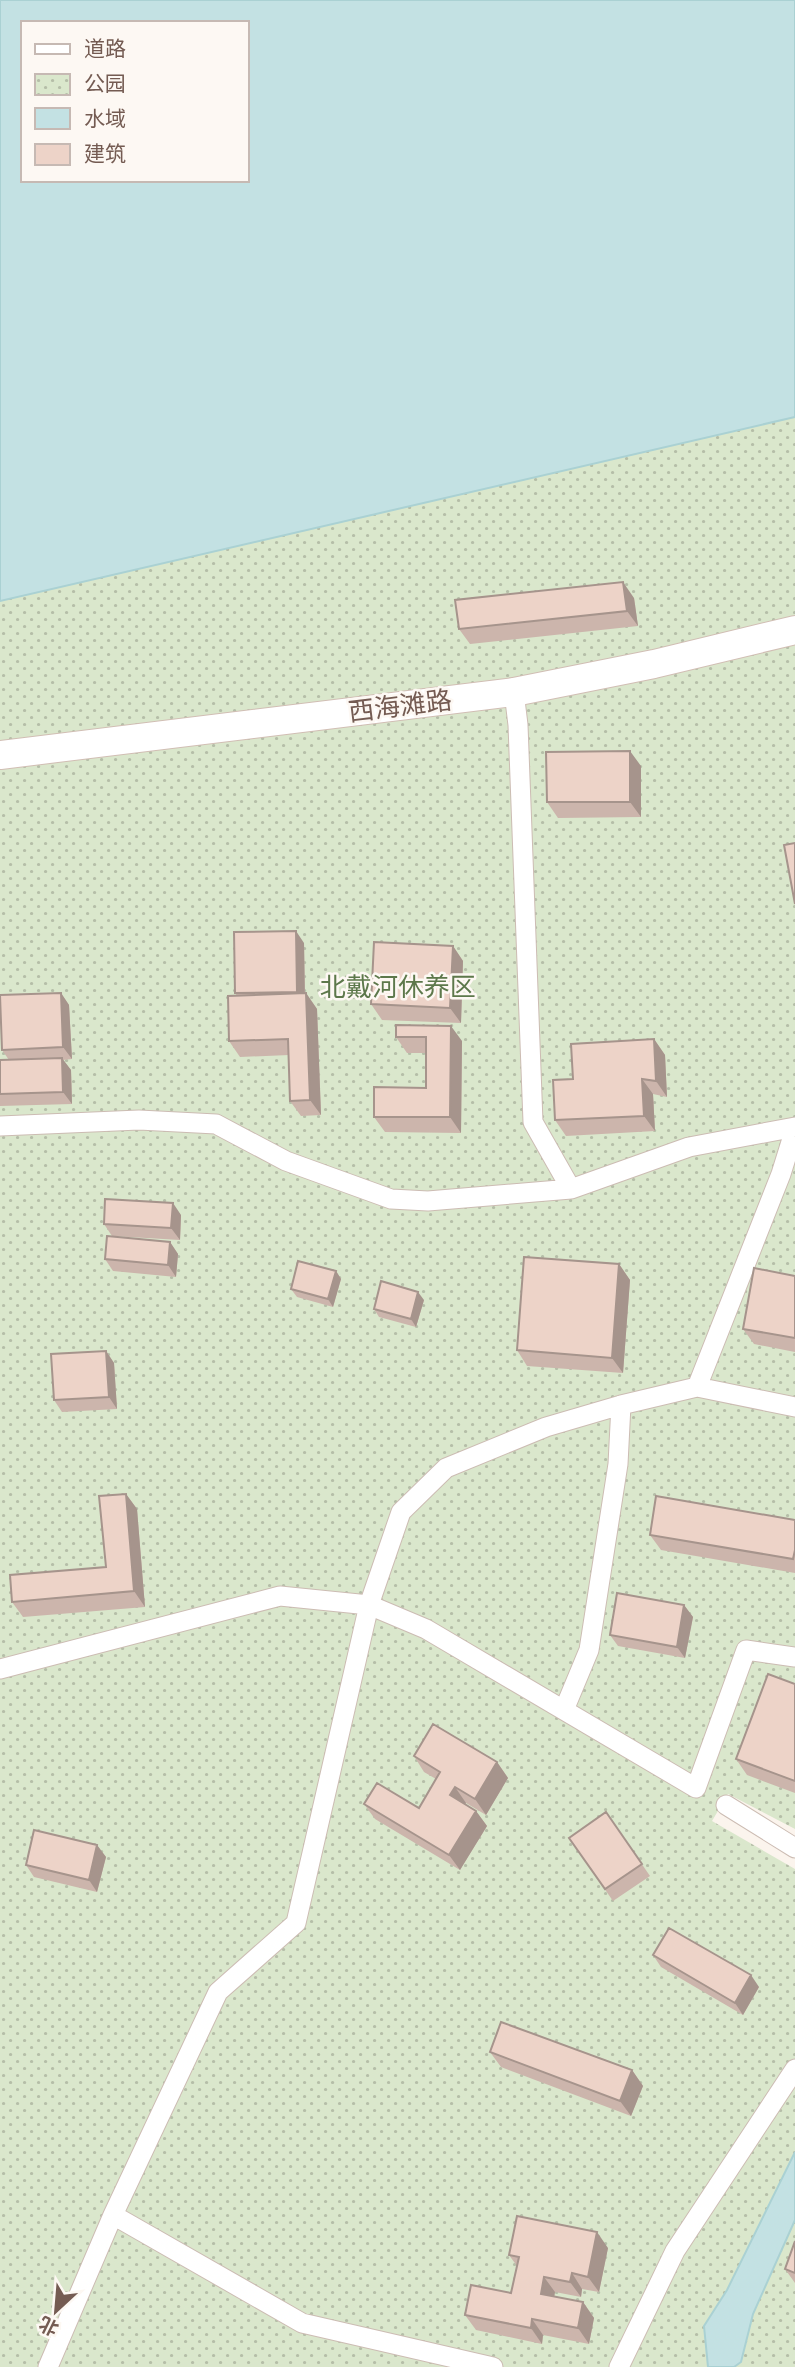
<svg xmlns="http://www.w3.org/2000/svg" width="795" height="2367" viewBox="0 0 795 2367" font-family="Cabin,'Noto Sans SC',sans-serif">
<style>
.park{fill:url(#park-dots);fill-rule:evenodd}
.water{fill:#c3e1e3;stroke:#aad1d3;stroke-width:2;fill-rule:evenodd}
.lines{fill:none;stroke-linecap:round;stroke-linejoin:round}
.street-casing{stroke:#ccbcb3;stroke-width:21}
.secondary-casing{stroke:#d1beb4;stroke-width:30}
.street{stroke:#fff;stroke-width:19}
.secondary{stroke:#fff;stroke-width:28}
.wall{fill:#ccb5ac}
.shaded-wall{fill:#a6948c}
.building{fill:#edd3c8;stroke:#a6948c;stroke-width:2}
.labels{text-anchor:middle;stroke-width:5;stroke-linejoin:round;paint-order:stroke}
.street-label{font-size:26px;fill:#745b52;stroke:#fdf8f3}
.park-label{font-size:26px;fill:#5d784b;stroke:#fdf8f3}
</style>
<defs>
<pattern id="park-dots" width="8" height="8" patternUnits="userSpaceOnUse" patternTransform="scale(1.75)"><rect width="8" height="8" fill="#dae7cc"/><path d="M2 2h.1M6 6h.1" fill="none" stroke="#b5bea8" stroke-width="1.8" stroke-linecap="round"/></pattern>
</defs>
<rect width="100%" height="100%" fill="#fbf4ed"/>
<path class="park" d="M 0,0 L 795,0 L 795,1829 L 728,1794 L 712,1821 L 795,1869 L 795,2367 L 0,2367 ZM 23,23 L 247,23 L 247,180 L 23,180 Z"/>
<path class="water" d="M 0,0 L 795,0 L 795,417 L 0,601 ZM 23,23 L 247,23 L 247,180 L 23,180 Z
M 795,2152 L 795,2220 L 753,2314 L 741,2362 L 734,2367 L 708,2367 L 704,2326 L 727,2290 Z"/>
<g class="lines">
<defs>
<path id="street" d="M 514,692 L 518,725 L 533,1122 L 571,1189
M 0,1126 L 139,1120 L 216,1124 L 286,1161 L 391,1199 L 428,1201 L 571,1189 L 689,1147 L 795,1127
M 697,1387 L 781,1174 L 795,1129
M 0,1669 L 280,1596 L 369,1605 L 426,1629 L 696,1788 L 746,1650 L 795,1657
M 564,1710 L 589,1650 L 618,1464 L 621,1405
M 726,1805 L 795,1848
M 113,2215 L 302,2323 L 493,2367
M 48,2367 L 113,2215 L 218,1992 L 296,1923 L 369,1605 L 401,1512 L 446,1468 L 546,1427 L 621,1405 L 697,1387 L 795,1407
M 619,2367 L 675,2251 L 795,2069"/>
<path id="secondary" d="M 0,755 L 514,692 L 654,664 L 795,630"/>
</defs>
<use href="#street" class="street-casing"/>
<use href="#secondary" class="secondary-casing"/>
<use href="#street" class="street"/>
<use href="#secondary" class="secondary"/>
</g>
<path class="wall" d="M 634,598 L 638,626 L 470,644 L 459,629 Z
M 641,766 L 641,817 L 558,818 L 547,802 Z
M 304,943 L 305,994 L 306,993 L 317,1009 L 321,1115 L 301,1116 L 290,1101 L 289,1055 L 240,1057 L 229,1041 L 237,996 L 235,993 Z
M 453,946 L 463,961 L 461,1023 L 382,1020 L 371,1004 Z
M 61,993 L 69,1005 L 72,1059 L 63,1060 L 71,1070 L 72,1104 L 0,1106 L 0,1060 L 9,1060 L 2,1050 Z
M 396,1025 L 462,1041 L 461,1133 L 385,1132 L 374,1117 L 426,1088 L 426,1053 L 407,1053 L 396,1037 Z
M 654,1039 L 665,1055 L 667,1097 L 653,1094 L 655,1131 L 566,1136 L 555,1120 L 573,1079 Z
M 181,1215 L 180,1240 L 112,1236 L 104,1224 Z
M 170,1242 L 178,1254 L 176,1277 L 113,1271 L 105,1259 Z
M 619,1264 L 630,1280 L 623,1373 L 527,1366 L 517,1350 Z
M 336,1271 L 341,1279 L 333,1307 L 297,1297 L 291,1289 Z
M 795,1276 L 795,1352 L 754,1344 L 743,1329 Z
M 424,1300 L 416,1327 L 379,1317 L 374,1309 Z
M 106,1351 L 114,1363 L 117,1409 L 62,1412 L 54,1400 Z
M 126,1494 L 137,1509 L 145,1607 L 23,1617 L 12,1602 L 106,1567 Z
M 795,1520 L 795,1573 L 661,1550 L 650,1535 Z
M 684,1605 L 693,1617 L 685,1658 L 618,1646 L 610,1635 Z
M 795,1684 L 795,1793 L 747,1775 L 736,1759 Z
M 414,1756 L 497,1762 L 508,1778 L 486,1815 L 466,1803 L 465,1804 L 476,1811 L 487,1826 L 460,1870 L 375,1819 L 364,1804 L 419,1808 L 436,1779 L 424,1772 Z
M 606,1812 L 650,1876 L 613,1901 L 569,1838 Z
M 97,1845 L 106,1857 L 97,1892 L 34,1877 L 26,1865 Z
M 653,1955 L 759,1987 L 743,2015 L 661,1967 Z
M 490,2052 L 632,2070 L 643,2086 L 631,2116 L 501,2067 Z
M 795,2241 L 795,2283 L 785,2269 Z
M 608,2248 L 599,2292 L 582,2289 L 581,2297 L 555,2292 L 554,2297 L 583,2302 L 594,2318 L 589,2344 L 543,2335 L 542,2344 L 476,2330 L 465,2315 L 511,2293 L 517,2266 L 509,2255 Z"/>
<path class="shaded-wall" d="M 623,582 L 634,598 L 638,626 L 627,611 Z
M 630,751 L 641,766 L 641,817 L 630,802 Z
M 296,931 L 304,943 L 305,1004 L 297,992 Z
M 453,946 L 463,961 L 461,1023 L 450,1008 Z
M 61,993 L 69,1005 L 72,1059 L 63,1047 Z
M 306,993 L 317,1009 L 321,1115 L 310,1100 Z
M 451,1026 L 462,1041 L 461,1133 L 450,1117 Z
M 654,1039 L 665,1055 L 667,1097 L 656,1081 Z
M 62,1058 L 71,1070 L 72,1104 L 63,1092 Z
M 642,1079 L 653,1094 L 655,1131 L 644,1116 Z
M 173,1203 L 181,1215 L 180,1240 L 171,1228 Z
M 170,1242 L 178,1254 L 176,1277 L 168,1265 Z
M 619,1264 L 630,1280 L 623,1373 L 612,1358 Z
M 336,1271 L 341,1279 L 333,1307 L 328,1299 Z
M 418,1292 L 424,1300 L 416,1327 L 411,1319 Z
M 106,1351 L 114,1363 L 117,1409 L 109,1397 Z
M 126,1494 L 137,1509 L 145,1607 L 134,1591 Z
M 684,1605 L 693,1617 L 685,1658 L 677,1647 Z
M 497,1762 L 508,1778 L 486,1815 L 475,1799 Z
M 455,1787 L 466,1803 L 461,1811 L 450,1795 Z
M 476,1811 L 487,1826 L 460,1870 L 449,1855 Z
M 97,1845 L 106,1857 L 97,1892 L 89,1880 Z
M 751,1975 L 759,1987 L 743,2015 L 735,2003 Z
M 632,2070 L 643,2086 L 631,2116 L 620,2101 Z
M 597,2232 L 608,2248 L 599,2292 L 588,2277 Z
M 572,2273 L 582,2289 L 581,2297 L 570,2282 Z
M 544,2277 L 555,2292 L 552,2309 L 541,2294 Z
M 583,2302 L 594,2318 L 589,2344 L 578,2328 Z
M 532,2319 L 543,2335 L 542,2344 L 531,2328 Z"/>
<path class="building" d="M 623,582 L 627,611 L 459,629 L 455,600 Z
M 630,751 L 630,802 L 547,802 L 546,752 Z
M 795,843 L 795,904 L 784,845 Z
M 296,931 L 297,992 L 235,993 L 234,932 Z
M 374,942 L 453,946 L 450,1008 L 371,1004 Z
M 61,993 L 63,1047 L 2,1050 L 0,995 Z
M 306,993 L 310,1100 L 290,1101 L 288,1039 L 229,1041 L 228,996 Z
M 396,1025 L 451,1026 L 450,1117 L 374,1117 L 374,1087 L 426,1088 L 426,1037 L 396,1037 Z
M 654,1039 L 656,1081 L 642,1079 L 644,1116 L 555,1120 L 553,1080 L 573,1079 L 571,1044 Z
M 62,1058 L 63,1092 L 0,1094 L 0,1060 Z
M 105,1199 L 173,1203 L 171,1228 L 104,1224 Z
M 107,1236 L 170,1242 L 168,1265 L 105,1259 Z
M 524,1257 L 619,1264 L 612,1358 L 517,1350 Z
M 298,1261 L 336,1271 L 328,1299 L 291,1289 Z
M 754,1268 L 795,1276 L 795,1338 L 743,1329 Z
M 381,1281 L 418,1292 L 411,1319 L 374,1309 Z
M 106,1351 L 109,1397 L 54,1400 L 51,1354 Z
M 126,1494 L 134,1591 L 12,1602 L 10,1575 L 106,1567 L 99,1496 Z
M 656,1496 L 795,1520 L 795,1550 L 793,1559 L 650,1535 Z
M 617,1593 L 684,1605 L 677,1647 L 610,1635 Z
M 768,1674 L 795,1684 L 795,1781 L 736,1759 Z
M 433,1724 L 497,1762 L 475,1799 L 455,1787 L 450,1795 L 476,1811 L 449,1855 L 364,1804 L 377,1783 L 419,1808 L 440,1772 L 414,1756 Z
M 606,1812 L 642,1864 L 605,1889 L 569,1838 Z
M 34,1830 L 97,1845 L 89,1880 L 26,1865 Z
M 669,1928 L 751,1975 L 735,2003 L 653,1955 Z
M 501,2022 L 632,2070 L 620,2101 L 490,2052 Z
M 517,2216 L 597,2232 L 588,2277 L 572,2273 L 570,2282 L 544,2277 L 541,2294 L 583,2302 L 578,2328 L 532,2319 L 531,2328 L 465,2315 L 471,2285 L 511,2293 L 519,2257 L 509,2255 Z
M 795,2241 L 795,2273 L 785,2269 Z"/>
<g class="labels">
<g class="street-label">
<text transform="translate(400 706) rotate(-7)" y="9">西海滩路</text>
</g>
<g class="park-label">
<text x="398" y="996">北戴河休养区</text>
</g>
</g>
<rect x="21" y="21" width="228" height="161" fill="#fdf8f3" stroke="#c6b9b3" stroke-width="2"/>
<rect x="35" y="44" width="35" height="10" fill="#ffffff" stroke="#c6b9b3" stroke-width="2"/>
<text x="84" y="56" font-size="21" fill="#745b52">道路</text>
<rect x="35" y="74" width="35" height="21" fill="url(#park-dots)" stroke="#c6b9b3" stroke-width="2"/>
<text x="84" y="91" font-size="21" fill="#745b52">公园</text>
<rect x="35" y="108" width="35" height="21" fill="#c3e1e3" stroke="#c6b9b3" stroke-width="2"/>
<text x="84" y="126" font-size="21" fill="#745b52">水域</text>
<rect x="35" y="144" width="35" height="21" fill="#edd3c8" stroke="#c6b9b3" stroke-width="2"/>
<text x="84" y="161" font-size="21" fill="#745b52">建筑</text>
<g transform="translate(56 2311) rotate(206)" stroke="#fdf8f3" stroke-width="5" paint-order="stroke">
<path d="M0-5L12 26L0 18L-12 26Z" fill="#745b52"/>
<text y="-10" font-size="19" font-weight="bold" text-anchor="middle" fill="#745b52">北</text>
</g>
</svg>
